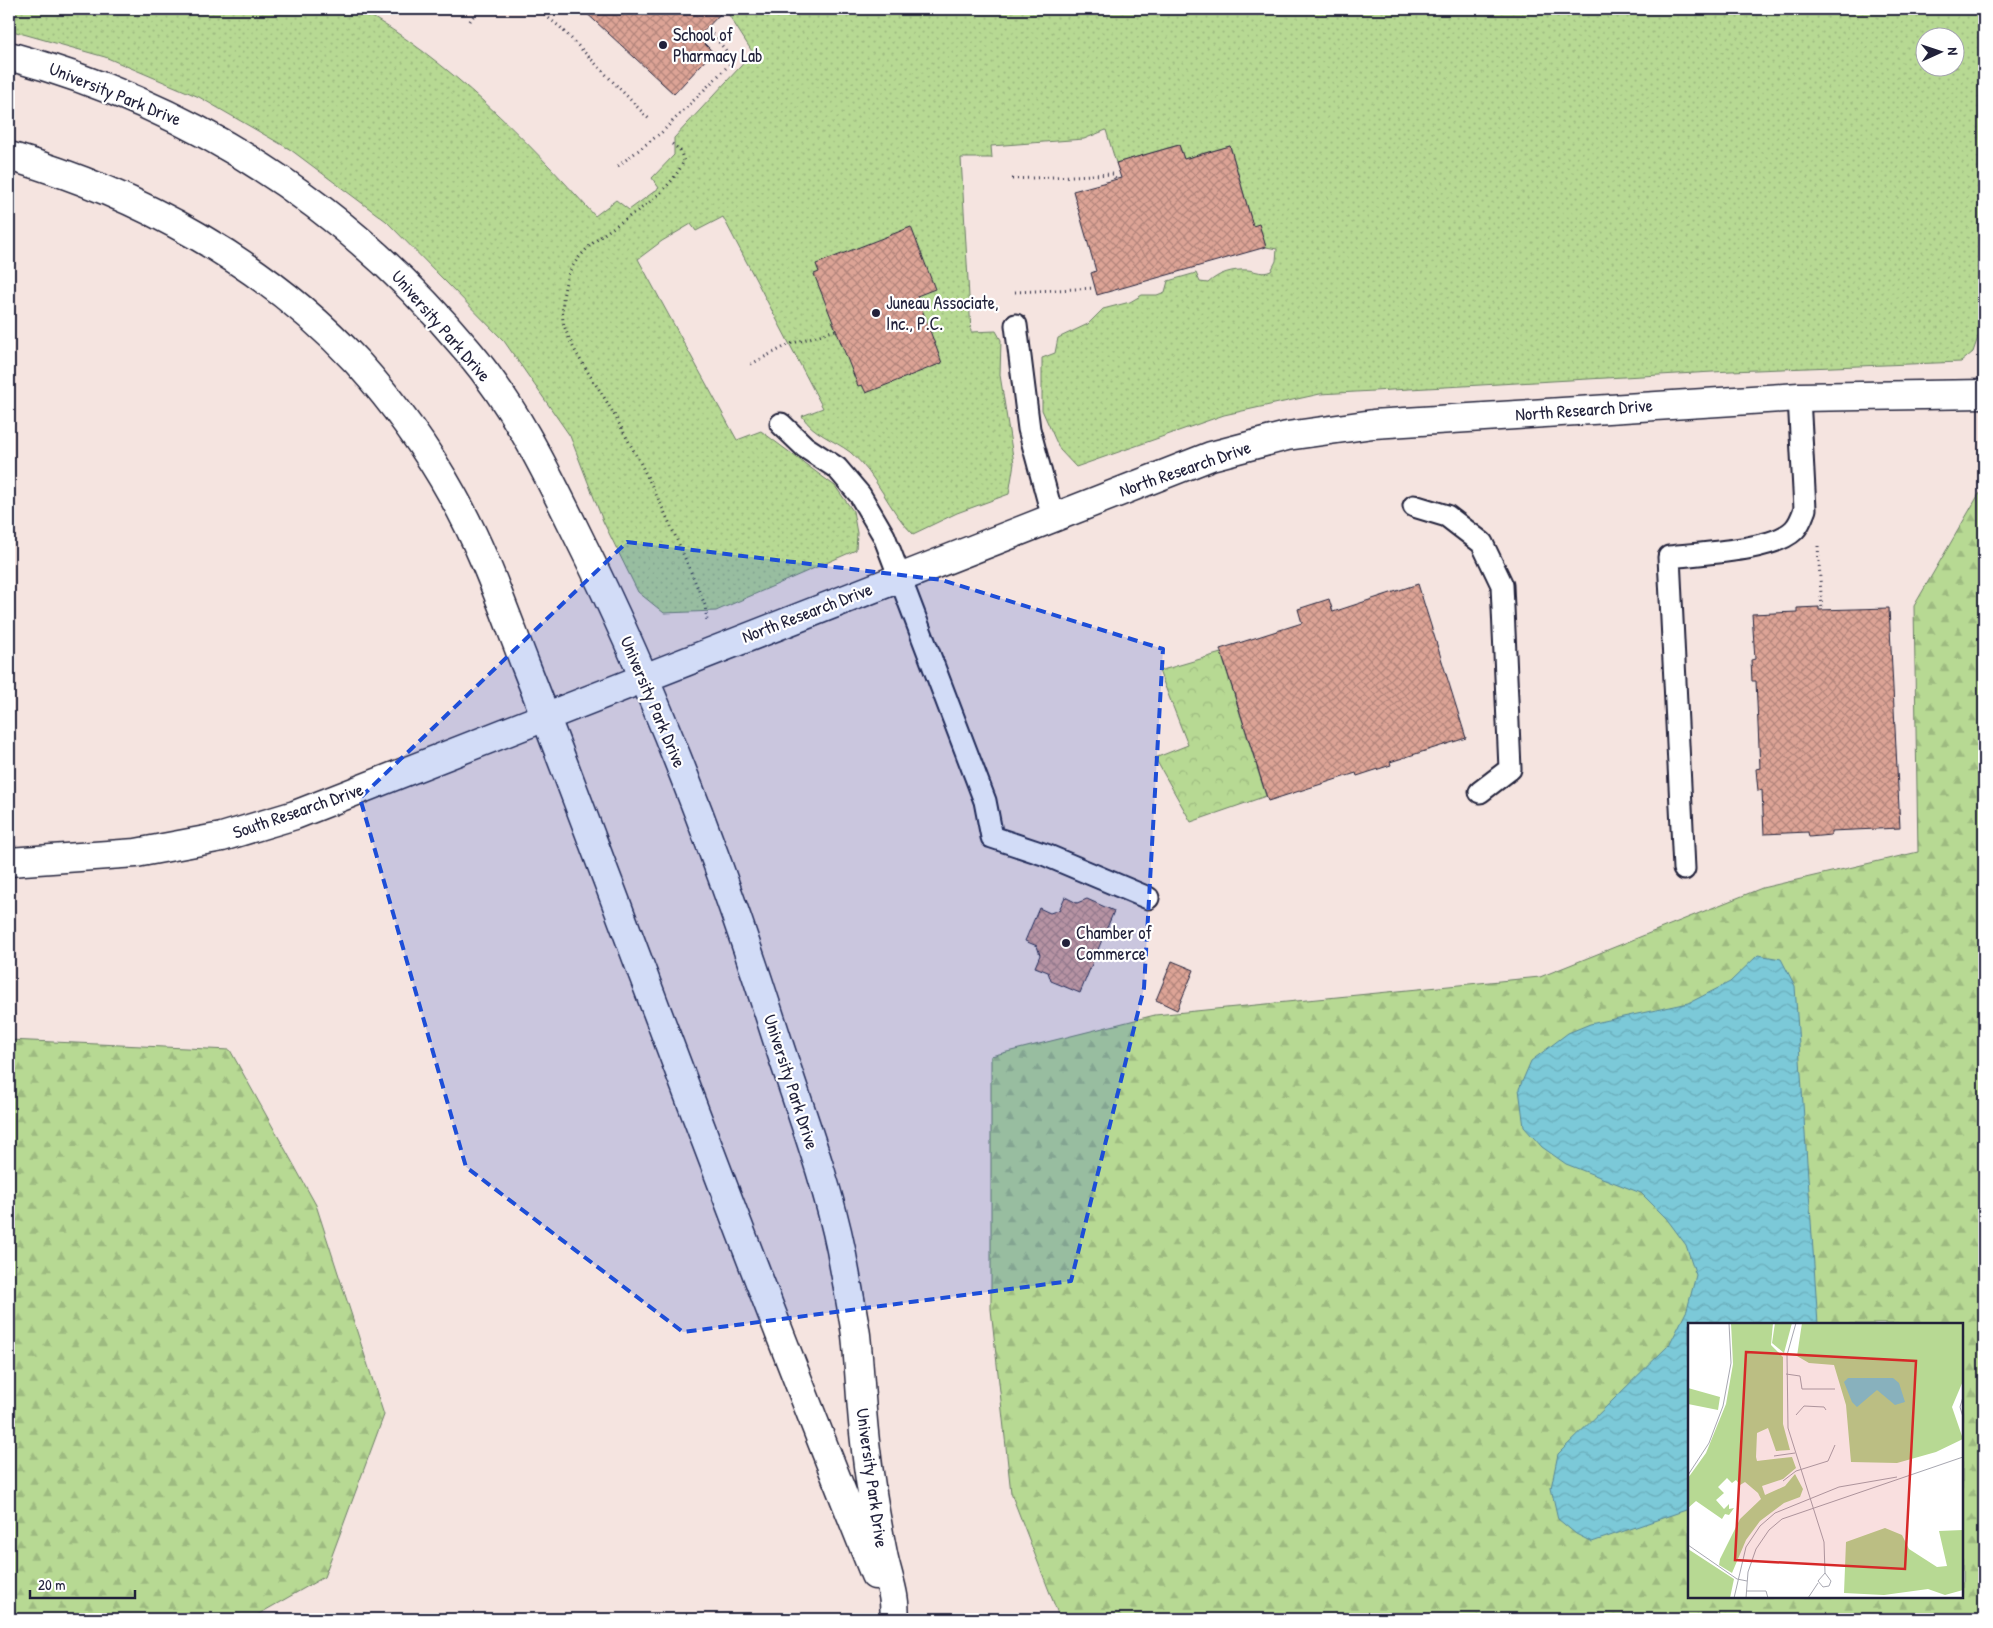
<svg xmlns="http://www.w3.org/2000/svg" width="1993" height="1628" viewBox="0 0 1993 1628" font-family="'Patrick Hand',sans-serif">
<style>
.built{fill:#f5e4e0;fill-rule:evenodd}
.grass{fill:url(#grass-dots);stroke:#6c7e67;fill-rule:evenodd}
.forest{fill:url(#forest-firs);stroke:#6c7e67;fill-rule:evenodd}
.park{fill:url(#park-crowns);stroke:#6c7e67}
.water{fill:url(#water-waves);stroke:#578699}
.building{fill:url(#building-cross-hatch);stroke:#22223b}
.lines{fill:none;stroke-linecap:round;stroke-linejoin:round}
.service-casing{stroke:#22223b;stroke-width:25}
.minor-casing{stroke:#22223b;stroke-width:31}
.tertiary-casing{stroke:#22223b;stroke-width:31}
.path{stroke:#22223b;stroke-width:3;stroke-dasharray:1 4;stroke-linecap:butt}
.service{stroke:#fff;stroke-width:21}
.minor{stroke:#fff;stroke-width:28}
.tertiary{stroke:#fff;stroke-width:28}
.marked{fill:#1d4ed8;fill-opacity:0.2;stroke:#1d4ed8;stroke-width:4;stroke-dasharray:10 6;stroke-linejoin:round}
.poi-dot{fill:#22223b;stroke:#fff;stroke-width:2}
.labels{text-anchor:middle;stroke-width:4.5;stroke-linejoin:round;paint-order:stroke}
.poi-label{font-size:18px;fill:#22223b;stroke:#fff;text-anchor:start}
.street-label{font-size:18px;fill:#22223b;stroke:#fff}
.inset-road{fill:none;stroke:#a7a7b1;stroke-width:1}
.view{fill:#d62828;fill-opacity:0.15;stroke:#d62828;stroke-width:2.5}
.inset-edge{fill:none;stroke:#22223b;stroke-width:2.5}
</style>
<defs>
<pattern id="grass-dots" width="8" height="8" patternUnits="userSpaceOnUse" patternTransform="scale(1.25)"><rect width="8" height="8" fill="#b7d993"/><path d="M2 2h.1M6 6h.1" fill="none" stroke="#9dba80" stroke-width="1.8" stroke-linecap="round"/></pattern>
<pattern id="forest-firs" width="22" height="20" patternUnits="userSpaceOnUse" patternTransform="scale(1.25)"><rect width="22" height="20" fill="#b7d993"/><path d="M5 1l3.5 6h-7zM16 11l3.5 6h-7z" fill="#9dba80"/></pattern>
<pattern id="park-crowns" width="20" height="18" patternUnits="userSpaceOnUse" patternTransform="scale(1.25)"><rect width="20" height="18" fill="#b7d993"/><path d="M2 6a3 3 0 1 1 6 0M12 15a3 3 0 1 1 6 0" fill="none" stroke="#9dba80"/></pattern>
<pattern id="water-waves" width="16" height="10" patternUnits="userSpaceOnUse" patternTransform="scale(1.25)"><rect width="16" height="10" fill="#7bc9d8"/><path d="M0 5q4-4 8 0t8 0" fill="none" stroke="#6aacba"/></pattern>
<pattern id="building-cross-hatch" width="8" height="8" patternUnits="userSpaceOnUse" patternTransform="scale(1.25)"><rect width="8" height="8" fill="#dda496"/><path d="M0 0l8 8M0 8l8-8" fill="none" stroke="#b3857c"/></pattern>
</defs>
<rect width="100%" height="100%" fill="#fff"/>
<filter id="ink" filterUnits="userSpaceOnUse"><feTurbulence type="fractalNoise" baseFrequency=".02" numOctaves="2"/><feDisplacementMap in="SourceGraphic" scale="10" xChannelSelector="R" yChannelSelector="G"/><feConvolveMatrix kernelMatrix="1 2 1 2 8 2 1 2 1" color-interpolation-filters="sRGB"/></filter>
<g filter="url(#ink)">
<path class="built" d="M 9,9 L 1984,9 L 1984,1619 L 9,1619 ZM 1926,38 L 1956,38 L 1956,68 L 1926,68 ZM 1689,1324 L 1962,1324 L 1962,1597 L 1689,1597 Z"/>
<path class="grass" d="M 9,9 L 359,9 C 451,62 524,137 595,216 L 616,200 L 629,210 L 659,188 L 652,178 L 674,155 L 674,138 L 753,53 L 725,9 L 1984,9 L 1984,320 L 1973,352 L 1961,362 L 1731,371 L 1320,394 L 1224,415 L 1076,467 L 1060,450 L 1042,410 L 1042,358 L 1055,353 L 1058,338 L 1088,324 L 1103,309 L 1130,302 L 1142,295 L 1157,295 L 1165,292 L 1168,281 L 1196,273 L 1200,282 L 1208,283 C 1219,273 1232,269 1248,270 C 1257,271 1262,275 1271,271 L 1276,261 L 1277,249 L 1266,247 L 1259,225 L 1253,226 L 1230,146 L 1184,159 L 1179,145 L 1116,163 L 1106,130 L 1084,139 L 991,146 L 992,158 L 961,158 L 971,332 L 996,331 L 1001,340 L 1000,375 L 1014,463 L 1009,494 L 957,513 L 913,534 C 888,510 878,475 850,452 C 834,440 813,434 802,416 L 823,408 L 723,217 L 696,231 L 691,224 L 662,241 L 638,259 L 737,440 L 761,431 L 835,486 L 853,511 L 857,533 L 856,550 L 716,611 L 664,613 L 638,592 L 603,521 L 570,436 L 504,341 L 386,221 L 291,150 L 199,97 L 105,57 L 9,30 ZM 1926,38 L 1956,38 L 1956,68 L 1926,68 Z"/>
<path class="forest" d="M 1984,493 L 1984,1619 L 1060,1619 L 1011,1493 L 991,1309 L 991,1056 L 1155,1015 L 1540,977 L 1762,888 L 1918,852 L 1914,606 L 1979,494 ZM 1689,1324 L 1962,1324 L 1962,1597 L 1689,1597 Z
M 9,1040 L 230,1050 L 316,1205 L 384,1415 L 324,1577 L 250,1619 L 9,1619 Z"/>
<path class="park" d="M 1221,653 L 1266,796 L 1191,822 L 1155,758 L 1188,745 L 1159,671 Z"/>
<path class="water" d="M 1758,955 L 1781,959 L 1795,986 L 1818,1324 L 1689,1324 L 1689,1509 L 1592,1542 L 1576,1534 L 1558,1519 L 1551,1488 L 1558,1454 L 1670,1344 L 1687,1310 L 1696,1275 L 1686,1245 L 1666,1218 L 1641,1193 L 1566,1164 L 1542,1147 L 1524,1127 L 1519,1089 L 1531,1061 L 1568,1033 L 1590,1024 L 1689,1003 L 1730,982 Z"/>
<path class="building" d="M 582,9 L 725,9 L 698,37 L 713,52 L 674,94 Z
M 1179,145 L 1184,159 L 1230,146 L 1253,226 L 1259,224 L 1266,247 L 1097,295 L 1091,273 L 1096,271 L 1073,191 L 1121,178 L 1116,163 Z
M 911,227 L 935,289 L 917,296 L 942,363 L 866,393 L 862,385 L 858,386 L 814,274 L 819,272 L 816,264 Z
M 1418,584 L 1466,738 L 1390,762 L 1391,765 L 1357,776 L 1356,773 L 1268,801 L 1220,649 L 1302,623 L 1298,609 L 1329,599 L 1333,612 Z
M 1819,607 L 1819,610 L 1889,608 L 1900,828 L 1831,831 L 1831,835 L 1809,837 L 1808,832 L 1764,834 L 1762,790 L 1758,791 L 1756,769 L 1760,768 L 1756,681 L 1752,681 L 1751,660 L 1755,659 L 1752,614 L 1797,612 L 1797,608 Z
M 1065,897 L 1077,903 L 1087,899 L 1114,911 L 1080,993 L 1051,981 L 1048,972 L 1035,967 L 1040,955 L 1037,946 L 1025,941 L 1039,908 L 1050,913 L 1059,910 Z
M 1172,961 L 1194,970 L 1177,1010 L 1156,1000 Z"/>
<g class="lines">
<defs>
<path id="service" d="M 1016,325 L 1029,429 L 1053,518
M 781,424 L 805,447 L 837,468 L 860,495 L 884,536 L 985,801 L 992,837 L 1046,855 L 1148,898
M 1414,506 L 1447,516 L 1482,543 L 1502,585 L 1510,769 L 1480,792
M 1684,869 L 1669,557 C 1700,553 1773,551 1794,530 C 1800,524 1802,517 1805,509 L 1799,397"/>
<path id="minor" d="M 9,862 L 136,853 L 222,837 L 295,815 L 1211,456 L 1287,436 L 1373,424 L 1799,397 L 1984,394"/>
<path id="tertiary" d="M 9,56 C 193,106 346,205 468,351 C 517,409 547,473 580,540 C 660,700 723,869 777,1039 C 799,1107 827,1181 841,1250 C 846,1278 852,1307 856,1335 C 860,1373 861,1412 866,1450 C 870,1484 876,1519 883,1554 C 887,1575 897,1598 894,1619
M 9,156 C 139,194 264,262 357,362 C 393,402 427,449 453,496 C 483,549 503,608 525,664 C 555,740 583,816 612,892 C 698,1121 784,1349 875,1575"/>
</defs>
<use href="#service" class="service-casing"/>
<use href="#minor" class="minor-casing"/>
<use href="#tertiary" class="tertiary-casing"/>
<path class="path" d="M 537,9 L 560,27 L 650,120
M 470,21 L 478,9
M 672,144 L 680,150 L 684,161 C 658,214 599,222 571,269 C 564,280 560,313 564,325 C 572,350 588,372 602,394 C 612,410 621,427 630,444 C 659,496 682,551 705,605 L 707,621
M 618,166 L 662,132 L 734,60 L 707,28
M 1012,179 L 1113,174 L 1115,179
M 1015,292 L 1095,288
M 751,364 L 790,344 L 836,330
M 1818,546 L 1822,610"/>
<use href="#service" class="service"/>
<use href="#minor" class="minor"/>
<use href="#tertiary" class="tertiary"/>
</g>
</g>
<path class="marked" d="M 627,542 L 942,580 L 1163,649 L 1144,988 L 1071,1281 L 683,1332 L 466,1167 L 360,798 Z"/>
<g class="poi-dot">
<circle cx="663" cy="45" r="5"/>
<circle cx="876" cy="313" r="5"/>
<circle cx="1066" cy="943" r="5"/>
</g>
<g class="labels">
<g class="poi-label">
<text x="673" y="41">School of<tspan x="673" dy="21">Pharmacy Lab</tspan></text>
<text x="886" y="309">Juneau Associate,<tspan x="886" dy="21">Inc., P.C.</tspan></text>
<text x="1076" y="939">Chamber of<tspan x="1076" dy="21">Commerce</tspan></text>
</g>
<g class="street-label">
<text transform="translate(115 94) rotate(22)" y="6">University Park Drive</text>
<text transform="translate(441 326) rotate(49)" y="6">University Park Drive</text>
<text transform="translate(1584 410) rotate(-4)" y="6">North Research Drive</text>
<text transform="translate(1185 469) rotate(-19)" y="6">North Research Drive</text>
<text transform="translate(807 613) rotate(-21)" y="6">North Research Drive</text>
<text transform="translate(653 702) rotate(67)" y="6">University Park Drive</text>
<text transform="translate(298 811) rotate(-19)" y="6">South Research Drive</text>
<text transform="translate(791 1082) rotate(72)" y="6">University Park Drive</text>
<text transform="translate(872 1478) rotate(82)" y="6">University Park Drive</text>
</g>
</g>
<g transform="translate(1688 1323)">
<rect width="275" height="275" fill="#fff"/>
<path d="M 43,0 L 85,0 L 83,22 L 95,34 L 95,101 L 102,127 L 88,128 L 80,105 L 69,110 L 68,134 L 69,138 L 104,134 L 108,145 L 95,156 L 74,163 L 77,172 L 97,163 L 107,151 L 115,166 L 112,174 L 96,180 L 72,198 L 58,217 L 44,250 L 31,242 L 32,236 L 52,196 L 73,176 L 70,170 L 57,159 L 52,162 L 48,157 L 44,160 L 39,155 L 30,164 L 36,170 L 28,177 L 36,186 L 41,181 L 41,186 L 46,185 L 41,192 L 37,191 L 34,196 L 8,178 L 0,185 L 0,155 L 18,130 L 38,81 L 45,41 ZM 87,0 L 104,0 L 96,30 L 84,20 ZM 0,65 L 32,74 L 30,87 L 0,81 ZM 0,226 L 46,256 L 42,275 L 0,275 Z" fill="#b7d993"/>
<path d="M 114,0 L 275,0 L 275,58 L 264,84 L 275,116 L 248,129 L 209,140 L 163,139 L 158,82 L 146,42 L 121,40 L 109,33 ZM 197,205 L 214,212 L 221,226 L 249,244 L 259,243 L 251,208 L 275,207 L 275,267 L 257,272 L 240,266 L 196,272 L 156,270 L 158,219 Z" fill="#b7d993"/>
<path d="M 160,55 L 205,55 L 211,60 L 217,79 L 207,82 L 189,67 L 169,84 L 164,79 L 156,59 Z" fill="#7bc9d8"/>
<path class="inset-road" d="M 108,0 L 99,32 L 100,105 L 136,219 L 137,250 L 130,258 L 135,264 L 141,263 L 143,258 L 137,250M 98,51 L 112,53 L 114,66 L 147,66M 275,74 L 272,84 L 275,94M 108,92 L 116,83 L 136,84 L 138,87M 86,133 L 107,130M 0,152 L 21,120 L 35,83 L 43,40 L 41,0M 95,158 L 108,148 L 140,138 L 147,122M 0,222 L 49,256 L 59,258M 58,268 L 78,268 L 80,275M 46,275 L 58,224 L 72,203 L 87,190 L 151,164 L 209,154M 58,275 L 60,249 L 68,226 L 81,207 L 94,196 L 275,134M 120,275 L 130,260"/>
<path class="view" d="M 58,29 L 228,38 L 217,246 L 47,237 Z"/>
<rect width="275" height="275" class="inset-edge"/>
</g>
<rect width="1993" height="1628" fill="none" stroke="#fff" stroke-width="30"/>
<rect x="15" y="15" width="1963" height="1598" fill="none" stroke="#22223b" stroke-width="2" filter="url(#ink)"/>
<g transform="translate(1940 52) rotate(87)"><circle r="24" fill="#ffffff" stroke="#a7a7b1"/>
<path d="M0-4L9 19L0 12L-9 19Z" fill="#22223b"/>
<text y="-8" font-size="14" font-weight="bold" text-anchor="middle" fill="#22223b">N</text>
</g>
<path d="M30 1590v8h105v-8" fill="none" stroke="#22223b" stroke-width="2.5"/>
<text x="38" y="1590" font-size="15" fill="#22223b" stroke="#ffffff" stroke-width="4" paint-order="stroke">20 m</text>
</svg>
